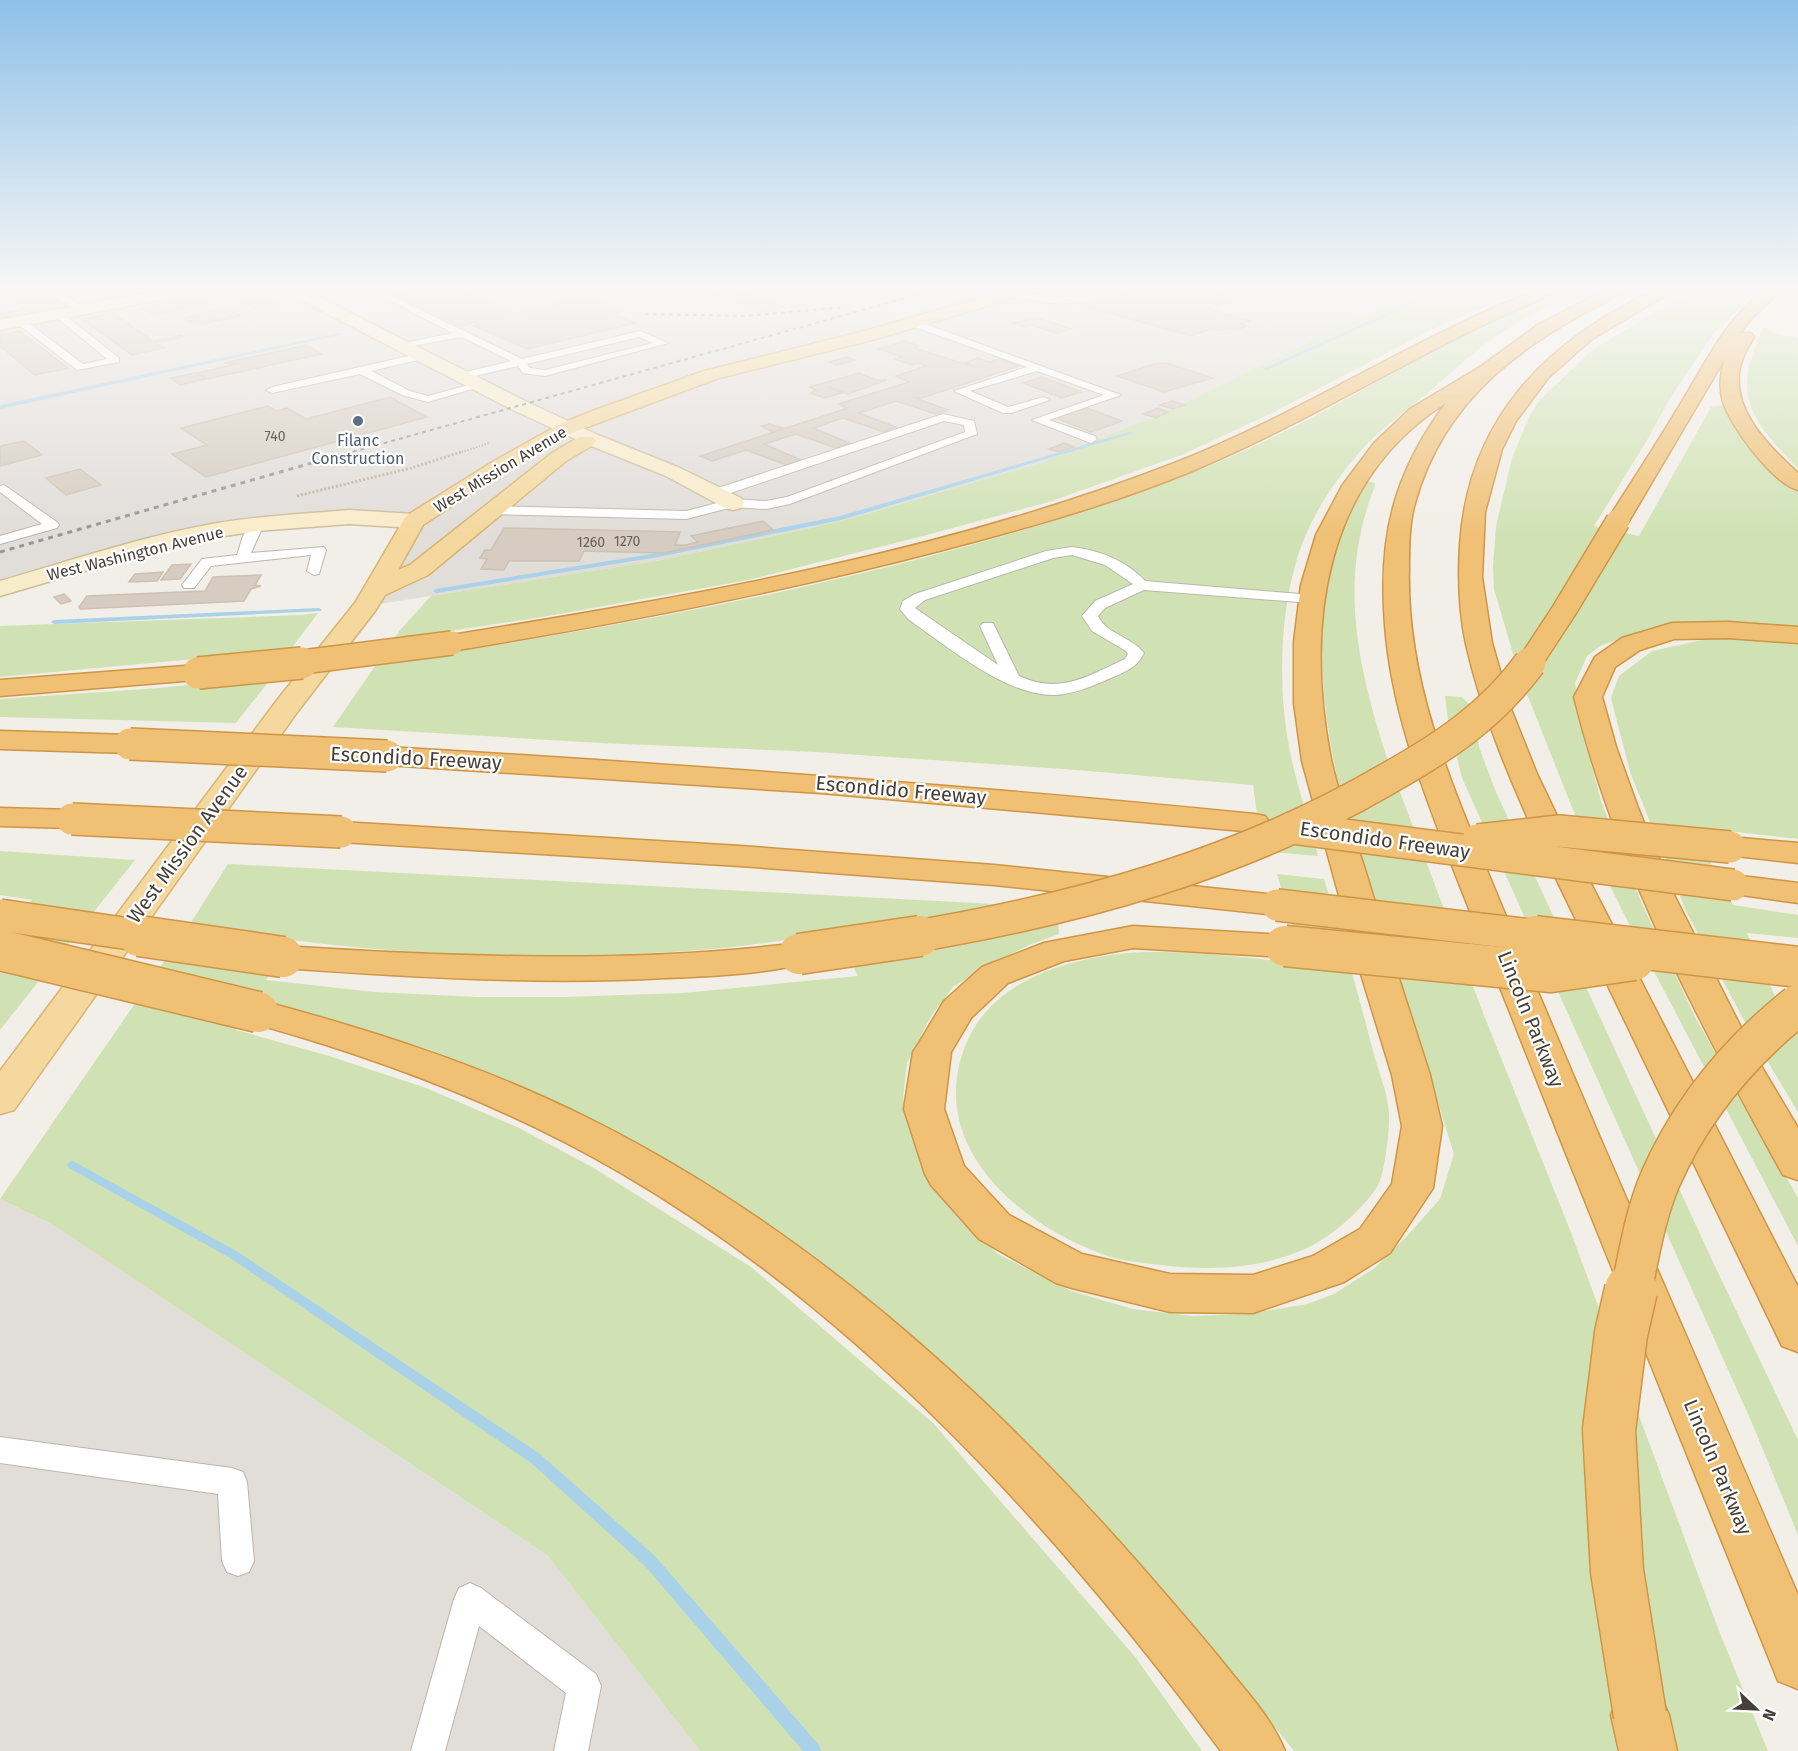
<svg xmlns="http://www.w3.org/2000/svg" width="1798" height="1751" viewBox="0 0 1798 1751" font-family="'Fira Sans',sans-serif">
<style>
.industrial{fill:#e1ddd9}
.green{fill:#d0e2b4;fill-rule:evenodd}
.parking{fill:#e1dfdc}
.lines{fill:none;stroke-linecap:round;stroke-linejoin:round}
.stream{fill:#a9d2e9;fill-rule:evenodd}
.building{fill:#d6ccc1;stroke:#cdc1b2;stroke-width:1.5}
.lane-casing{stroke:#bdb5ab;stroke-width:2}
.secondary-casing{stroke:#cdbe9b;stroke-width:3}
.primary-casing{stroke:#d8b470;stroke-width:3}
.highway-casing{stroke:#ce9545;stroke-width:3}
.path-far1{stroke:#bdb09e;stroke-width:2;stroke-dasharray:1.5 1.5;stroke-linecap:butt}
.path{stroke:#bdb09e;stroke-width:3;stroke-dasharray:2 2;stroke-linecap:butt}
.lane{fill:#fff;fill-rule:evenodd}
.secondary{fill:#f9ecca;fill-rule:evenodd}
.primary{fill:#f4d89e;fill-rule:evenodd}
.highway{fill:#f0c175;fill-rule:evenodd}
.rail-far1{stroke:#969696;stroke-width:2;stroke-dasharray:4 4;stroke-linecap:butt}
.rail{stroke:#969696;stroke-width:3;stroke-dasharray:5 5;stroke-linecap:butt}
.highway-bridge-far3-casing{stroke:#ce9545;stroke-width:26;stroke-linecap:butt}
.highway-bridge-far2-casing{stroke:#ce9545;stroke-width:34;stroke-linecap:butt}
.highway-bridge-far1-casing{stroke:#ce9545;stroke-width:43;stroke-linecap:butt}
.highway-bridge-casing{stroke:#ce9545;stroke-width:55;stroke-linecap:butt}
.highway-bridge-far3{stroke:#f0c175;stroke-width:23}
.highway-bridge-far2{stroke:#f0c175;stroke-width:31}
.highway-bridge-far1{stroke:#f0c175;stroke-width:40}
.highway-bridge{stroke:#f0c175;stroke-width:52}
.service-dot{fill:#5c6f8a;stroke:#fff;stroke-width:2}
.labels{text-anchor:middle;stroke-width:4.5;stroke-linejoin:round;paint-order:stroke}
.far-number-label{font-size:14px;fill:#69625a}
.far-service-label{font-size:16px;fill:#4e5e75;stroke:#fff}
.far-street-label{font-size:16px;fill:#453f37;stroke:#fff}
.street-label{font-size:20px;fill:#453f37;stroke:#fff}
</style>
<rect width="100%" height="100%" fill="#f2eee8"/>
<path class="industrial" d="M 0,291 L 1423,291 L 1369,313 L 1174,408 L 1037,464 L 860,516 L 811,528 L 656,561 L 366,606 L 414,521 L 257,524 L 0,589 Z
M 0,1199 L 55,1226 L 548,1556 L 700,1751 L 0,1751 Z"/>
<path class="green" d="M 1423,291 L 1520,291 L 1427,332 L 1272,413 L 1184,454 L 1049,502 L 923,536 L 748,580 L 554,615 L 438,633 L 447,653 C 687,615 927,569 1157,486 C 1208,468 1257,446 1306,421 C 1373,386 1438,344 1508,313 C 1532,303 1555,291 1582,291 C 1549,305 1516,321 1487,343 C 1466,358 1448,376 1428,393 C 1408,409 1387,424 1369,442 C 1337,475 1306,522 1295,566 C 1281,616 1279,677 1286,728 C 1291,769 1308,816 1318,856 L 1262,851 L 1253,785 L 1064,769 L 816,752 L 600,743 L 333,727 L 400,630 L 431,596 L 656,561 L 811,528 L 860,516 L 1037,464 L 1174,408 L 1369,313 Z
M 1699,291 L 1757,291 L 1713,334 L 1670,398 L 1646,442 L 1594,526 L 1639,536 L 1711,407 L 1724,405 C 1740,439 1769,468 1798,492 L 1798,628 L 1724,623 L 1649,628 L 1600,646 L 1587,656 L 1575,683 L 1584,737 L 1601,801 L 1621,853 L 1643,906 L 1696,1019 L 1798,1198 L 1798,1246 L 1626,918 L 1575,815 L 1519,674 L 1494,589 L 1493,566 L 1496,526 L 1512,458 L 1529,417 L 1539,401 L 1592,350 L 1651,314 Z
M 1764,327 L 1773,333 L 1798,338 L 1798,469 C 1750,418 1730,396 1764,327 Z
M 1367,481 L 1375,483 L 1375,486 C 1338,578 1357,664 1386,755 L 1485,1018 L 1570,1230 L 1719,1631 L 1768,1751 L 1294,1751 L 1209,1644 L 1088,1505 L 972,1392 L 523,1088 L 428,1049 L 255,998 L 236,1030 L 329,1056 L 426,1088 L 517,1127 L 594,1168 L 751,1267 L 933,1423 L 1136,1658 L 1202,1751 L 700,1751 L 548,1556 L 55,1226 L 0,1199 L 192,921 L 228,864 L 1033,906 L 1058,920 L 1059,934 L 1029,945 L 991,964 L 953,987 L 931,1016 L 907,1063 L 903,1097 L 910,1130 L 927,1176 L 958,1218 L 998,1254 L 1071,1291 L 1133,1309 L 1193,1316 L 1247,1314 L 1307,1304 L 1334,1294 L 1376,1267 L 1407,1236 L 1440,1199 L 1454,1154 L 1337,777 C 1324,713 1316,648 1327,584 C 1329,573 1330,562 1333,552 C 1340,527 1354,502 1367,481 ZM 836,932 L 858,976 L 683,993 L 564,997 L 477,997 L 374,992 L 266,980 L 291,940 C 422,957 555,959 687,951 C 737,948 787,940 836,932 Z
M 318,613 L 290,650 L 0,677 L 0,626 L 301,615 Z
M 1738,638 L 1798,644 L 1798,839 L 1692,827 L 1733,905 L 1798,915 L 1798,938 L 1747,933 L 1778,1003 L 1798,1021 L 1798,1112 L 1749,1030 L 1685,909 L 1630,772 L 1611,698 L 1619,676 L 1652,651 L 1707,639 Z
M 273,676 L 236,723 L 0,717 L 0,699 L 159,688 Z
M 1445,696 L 1462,697 L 1469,704 L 1480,750 L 1496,792 L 1712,1260 L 1798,1440 L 1798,1535 L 1752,1423 L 1462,778 L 1448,720 Z
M 0,851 L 135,860 L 0,1030 L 0,934 L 32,900 L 0,895 Z
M 1277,874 L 1324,879 C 1342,936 1358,993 1373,1051 C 1378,1071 1388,1093 1389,1113 C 1390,1127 1385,1171 1379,1183 C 1368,1205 1331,1237 1309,1247 C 1257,1271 1208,1271 1152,1264 C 1136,1262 1117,1260 1102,1254 C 1017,1223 925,1144 966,1044 C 988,990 1044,967 1098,957 C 1163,945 1238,958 1303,963 Z"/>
<path class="parking" d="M 345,345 L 374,360 L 354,365 L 324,349 Z
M 398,371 L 431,388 L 409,393 L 377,377 Z"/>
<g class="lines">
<path class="stream" d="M 1436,291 L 1441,291 L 1267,370 L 1263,369 Z
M 338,333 L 340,333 L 340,335 L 0,409 L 0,405 Z
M 1129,432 L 1134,433 L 841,520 L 658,557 L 436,593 L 433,591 L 436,589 L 658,553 L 840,516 Z
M 319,608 L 322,610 L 321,611 L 54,624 L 51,622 L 54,620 Z
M 73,1161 L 238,1252 L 540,1454 L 655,1556 L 819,1745 L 821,1751 L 803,1751 L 645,1566 L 530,1462 L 230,1258 L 69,1168 L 67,1165 L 69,1162 Z"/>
</g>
<path class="building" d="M 0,291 L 44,291 L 66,306 L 5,317 L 0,314 L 24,309 Z
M 414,291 L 464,291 L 515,314 L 572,301 L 567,299 L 574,298 L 580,300 L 587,299 L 619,312 L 613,314 L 635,323 L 528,349 L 474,326 L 480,324 L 476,322 L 461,326 L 396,294 Z
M 708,291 L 737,291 L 784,307 L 767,311 Z
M 1132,291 L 1210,291 L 1239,298 L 1207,309 L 1250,321 L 1241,324 L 1247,326 L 1236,330 L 1229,328 L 1220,331 L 1211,329 L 1191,336 L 1084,306 Z
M 259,294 L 276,304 L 255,309 L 237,299 Z
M 195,297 L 206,304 L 151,315 L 141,308 Z
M 226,307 L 240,316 L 196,325 L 185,318 Z
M 113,313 L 153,341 L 181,335 L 184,337 L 156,343 L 164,348 L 132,355 L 82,319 Z
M 1038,318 L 1072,329 L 1056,333 L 1031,325 L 1024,327 L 1014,323 Z
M 20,331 L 68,368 L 35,375 L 0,346 L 0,335 Z
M 904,341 L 919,346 L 915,348 L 974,367 L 976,367 L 965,363 L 978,358 L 989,362 L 999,359 L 1019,366 L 922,398 L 913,397 L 948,410 L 936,414 L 896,401 L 859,413 L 896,427 L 884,432 L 843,418 L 813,428 L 850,443 L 836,448 L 796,434 L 764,444 L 801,460 L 787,465 L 746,450 L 712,461 L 700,456 L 848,408 L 838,404 L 909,382 L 896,376 L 926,366 L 918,363 L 913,365 L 895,359 L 902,357 L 879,349 Z
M 306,345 L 322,354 L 207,379 L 197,373 L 240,363 L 224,363 Z
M 847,357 L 855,360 L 836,365 L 829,362 Z
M 1166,363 L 1213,378 L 1164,392 L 1117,376 L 1154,364 Z
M 195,373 L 205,379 L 180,385 L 171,378 Z
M 859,373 L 877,380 L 887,380 L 848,394 L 830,387 L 827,387 L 842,393 L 824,398 L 811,393 L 816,390 L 810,387 Z
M 1042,377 L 1081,392 L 1062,398 L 1023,383 Z
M 390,397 L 427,417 L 206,477 L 172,454 L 207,445 L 181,428 L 268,406 L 276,411 L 287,408 L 306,419 Z
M 1172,401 L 1185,405 L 1173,409 L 1160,405 Z
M 1084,407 L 1122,421 L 1091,432 L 1054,417 Z
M 1158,408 L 1168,412 L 1156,418 L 1143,414 Z
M 769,424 L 775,426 L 783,428 L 773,432 L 761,426 Z
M 24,441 L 42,455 L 0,466 L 0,446 Z
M 1064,443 L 1074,447 L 1058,452 L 1049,449 Z
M 80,469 L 101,485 L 66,495 L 46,478 Z
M 763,521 L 773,530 L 664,553 L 584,551 L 579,561 L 509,561 L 504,570 L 481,569 L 487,559 L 480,558 L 485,550 L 491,550 L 504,528 L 680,532 L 675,545 L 686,545 L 698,542 L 691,536 Z
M 191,564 L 180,579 L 161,580 L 172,565 Z
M 163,572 L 157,581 L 129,582 L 135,574 Z
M 261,575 L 255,585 L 261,586 L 251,589 L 244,601 L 81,609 L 79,607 L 87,596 L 205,591 L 213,577 Z
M 64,594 L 71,601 L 61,604 L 54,597 Z"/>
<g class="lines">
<defs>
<path id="lane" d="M 48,291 L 59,291 L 87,310 L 79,312 Z
M 371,291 L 382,291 L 522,359 L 640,331 L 668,343 L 545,376 L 523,373 L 518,366 L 462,379 L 458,378 L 458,374 L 511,361 L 462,337 L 400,348 L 400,344 L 453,333 ZM 639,337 L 653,343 L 545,370 L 530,368 L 527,364 Z
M 1012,291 L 1060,298 L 1095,291 L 1109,291 C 1083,310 1040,304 1012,295 Z
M 55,312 L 61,312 L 119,358 L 119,362 L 77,370 L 14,321 L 23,319 L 83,364 L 107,359 L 55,316 Z
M 909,321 L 917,321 L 1121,395 L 1049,420 L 1095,436 L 1097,439 L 1091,443 L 1032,420 L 1104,395 L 1037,371 L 970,391 L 1008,407 L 1044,397 L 1050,400 L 1011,413 L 1003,413 L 954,391 L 1027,367 L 909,325 Z
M 422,353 L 426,354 L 426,358 L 371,371 L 410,391 L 428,396 L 480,382 L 486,385 L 428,402 L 402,395 L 360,374 L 272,393 L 266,390 L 272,387 Z
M 943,414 L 974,421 L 977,434 L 790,504 L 766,509 L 733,507 L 686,519 L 492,514 L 485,510 L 492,506 L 686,511 L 733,499 L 766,501 L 787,497 L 965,432 L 964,425 L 944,421 L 719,497 L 709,497 L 708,494 L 709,491 Z
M 4,485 L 57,522 L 59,525 L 57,528 L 0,544 L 0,536 L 42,524 L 0,492 L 0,486 Z
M 257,520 L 264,524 L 251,553 L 324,547 L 326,550 L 319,574 L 314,575 L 307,571 L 311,555 L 211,566 L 194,588 L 184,588 L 182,585 L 202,559 L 237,555 L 243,536 L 252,521 Z
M 1072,547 C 1099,550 1127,561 1145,581 L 1312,595 L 1319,599 L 1312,603 L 1144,590 L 1105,608 L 1098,616 C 1106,634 1132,637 1144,653 C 1136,670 1121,673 1104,681 C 1090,687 1073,694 1056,695 C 1007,697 947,646 908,619 L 900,609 L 903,601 L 915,594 L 1046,551 ZM 1072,555 L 1105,565 L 1133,584 L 1095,601 L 1082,616 L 1092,631 L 1126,651 L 1128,654 L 1125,659 C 1088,676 1060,695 1019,676 L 993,623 L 983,623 L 980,626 L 998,665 L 915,608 L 925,600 L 1053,558 Z
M 0,1437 L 232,1468 L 243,1472 L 247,1482 L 254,1561 L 249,1572 L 238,1576 L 227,1572 L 222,1561 L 218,1494 L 0,1463 Z
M 470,1583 L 481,1588 L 596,1674 L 601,1686 L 588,1751 L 554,1751 L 566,1693 L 479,1626 L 445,1751 L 411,1751 L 454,1599 L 459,1588 Z"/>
<path id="secondary" d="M 158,291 L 190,291 L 182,296 L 0,330 L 0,320 Z
M 287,291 L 307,291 L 525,401 L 598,435 L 680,468 L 741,498 L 744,503 L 741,508 L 733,510 L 725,508 L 666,476 L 584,443 L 511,409 L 289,294 Z
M 349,510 L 414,514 L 422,516 L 425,521 L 422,526 L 414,528 L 349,524 L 257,531 L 211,538 L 136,556 L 0,596 L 0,581 C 70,561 140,537 212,524 C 257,516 303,514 349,510 Z"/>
<path id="primary" d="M 1005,291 L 1029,291 L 1027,294 L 876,339 L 716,379 L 574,432 L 508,469 L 423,525 L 398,570 L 410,565 L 552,453 L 579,437 L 593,437 L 596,441 L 593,445 L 566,461 L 428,575 L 385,595 L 375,611 L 298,711 L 14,1110 L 0,1114 L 0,1071 L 278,699 L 355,603 L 406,516 L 494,461 L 560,424 L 595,410 L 704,371 L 864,331 Z"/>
<path id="highway" d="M 1534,291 L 1555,291 L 1553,294 C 1428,345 1315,420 1190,472 C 1109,505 1024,529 939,551 C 779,593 616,624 452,651 L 443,649 L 439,643 L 443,637 L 452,635 C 694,596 942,553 1172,464 C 1297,416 1409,340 1534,291 Z
M 1603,291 L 1623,291 L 1621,294 C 1526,341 1445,396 1415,503 C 1409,524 1409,548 1409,569 C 1406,690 1458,799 1503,909 C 1536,988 1570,1068 1604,1147 C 1669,1296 1734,1446 1798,1595 L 1798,1689 L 1778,1681 L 1770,1661 C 1684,1446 1596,1231 1511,1015 C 1490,963 1470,911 1449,858 C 1420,782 1391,707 1385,625 C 1378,537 1393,474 1446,403 C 1323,481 1305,626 1331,759 C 1339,798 1355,837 1367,876 C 1387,943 1409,1009 1430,1075 L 1442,1126 L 1433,1188 L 1390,1253 L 1344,1282 L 1253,1313 L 1170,1312 L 1072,1288 L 1056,1283 L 979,1239 L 931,1185 L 925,1174 L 904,1109 L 913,1052 L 919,1043 L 944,1001 L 982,967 L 1044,943 L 1133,926 L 1285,935 L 1297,938 L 1303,946 L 1297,954 L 1285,957 L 1133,948 L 1064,961 L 1008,983 L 971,1018 L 951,1052 L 944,1109 L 964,1166 L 1009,1215 L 1082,1254 L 1170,1274 L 1253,1275 L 1313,1256 L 1360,1229 L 1392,1184 L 1402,1126 L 1392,1075 L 1357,961 L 1302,761 L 1294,703 L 1294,642 L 1301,585 L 1316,535 L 1342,486 L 1375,442 L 1410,409 L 1480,367 L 1539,324 Z
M 1653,291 L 1673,291 L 1592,339 L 1548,378 L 1516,421 L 1502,449 L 1485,512 L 1482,577 L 1492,643 L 1511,709 L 1537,774 L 1567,837 L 1798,1287 L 1798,1352 L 1782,1346 L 1536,837 C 1508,774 1481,711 1466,644 C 1459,612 1458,578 1460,545 C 1468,420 1545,342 1653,291 Z
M 1763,291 L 1780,291 L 1751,319 L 1740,333 L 1751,333 L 1754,337 C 1750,344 1745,351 1743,358 C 1725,404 1767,445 1798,473 L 1798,490 C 1773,484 1727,423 1722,398 C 1719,384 1721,373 1724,360 L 1629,521 L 1626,526 L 1618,528 L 1610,526 L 1607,521 C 1634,478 1662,436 1687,393 C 1713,350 1724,324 1763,291 Z
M 1728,622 L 1798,627 L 1798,643 L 1728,638 L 1674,639 L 1640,650 L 1615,667 L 1602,697 L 1616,747 L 1638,808 L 1675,897 L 1757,1059 L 1798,1128 L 1798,1180 L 1783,1175 C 1699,1023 1616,867 1574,697 L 1595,657 L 1622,638 L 1672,623 Z
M 198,665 L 208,667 L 212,673 L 208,679 L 0,696 L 0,680 Z
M 0,731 L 130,735 L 140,738 L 145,744 L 140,750 L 130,753 L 0,749 Z
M 387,747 C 676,764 965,785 1254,814 L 1265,816 L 1270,823 L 1265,830 L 1254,832 L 821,793 L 387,765 L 377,762 L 372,756 L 377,750 Z
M 0,808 L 72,810 L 83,812 L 88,819 L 83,826 L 72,828 L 0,826 Z
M 341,822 L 740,846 L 994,865 L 1277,895 L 1289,898 L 1294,905 L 1289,912 L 1277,915 L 994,885 L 740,866 L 341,842 L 330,839 L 325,832 L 330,825 Z
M 1730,837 L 1798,843 L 1798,863 L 1719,854 L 1714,847 L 1719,840 Z
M 1733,875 L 1798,883 L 1798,903 L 1721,892 L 1716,885 L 1721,878 Z
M 799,943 L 811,946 L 817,954 L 811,962 C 765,974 714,976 666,978 C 539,985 410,977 283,968 L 270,965 L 265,957 L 270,949 L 283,946 C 455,957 627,964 799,943 Z
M 258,1000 C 372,1030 484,1066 590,1119 C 804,1226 984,1387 1141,1566 C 1172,1602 1204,1638 1234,1676 C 1254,1700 1273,1722 1285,1751 L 1221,1751 C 1057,1530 861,1313 621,1173 C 503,1104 376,1057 245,1021 L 240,1012 L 245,1003 Z
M 1640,1686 L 1660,1695 L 1669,1715 L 1677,1751 L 1619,1751 L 1611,1715 L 1620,1695 Z"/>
</defs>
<use href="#lane" class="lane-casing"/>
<use href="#secondary" class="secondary-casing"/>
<use href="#primary" class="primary-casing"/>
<use href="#highway" class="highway-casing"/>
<path class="path-far1" d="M 456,454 L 489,443"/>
<path class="path" d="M 297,496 L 411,468 L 461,452"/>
<use href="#lane" class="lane"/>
<use href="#secondary" class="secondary"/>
<use href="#primary" class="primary"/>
<use href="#highway" class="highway"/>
<path class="rail-far1" d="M 645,314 L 745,316 L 845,307
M 345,454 L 931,291"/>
<path class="rail" d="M 0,552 L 350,452"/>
<defs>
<path id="highway-bridge-far3" d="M 287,664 L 452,643
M 1529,664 L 1565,609 L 1618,521"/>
<path id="highway-bridge-far2" d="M 198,673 L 302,663
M 130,744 L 387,756
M 72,819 L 341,832
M 1291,828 L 1733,885
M 1478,840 L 1559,831 L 1730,847
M 1277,905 L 1548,937
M 0,915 L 150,937
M 911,937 C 1078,909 1240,865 1387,779 C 1444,747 1491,716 1530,663"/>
<path id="highway-bridge-far1" d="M 139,936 L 283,957
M 1535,936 L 1798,967
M 1285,946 L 1551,972 L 1634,960
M 0,950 L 258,1012
M 799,954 L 920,936
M 1631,1292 C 1639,1255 1645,1215 1660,1180 C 1690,1111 1739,1052 1798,1005"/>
<path id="highway-bridge" d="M 1631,1290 L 1621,1334 L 1609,1430 L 1617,1571 L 1640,1715"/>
</defs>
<use href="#highway-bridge-far3" class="highway-bridge-far3-casing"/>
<use href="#highway-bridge-far2" class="highway-bridge-far2-casing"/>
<use href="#highway-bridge-far1" class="highway-bridge-far1-casing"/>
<use href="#highway-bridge" class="highway-bridge-casing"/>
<use href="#highway-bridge-far3" class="highway-bridge-far3"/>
<use href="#highway-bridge-far2" class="highway-bridge-far2"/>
<use href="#highway-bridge-far1" class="highway-bridge-far1"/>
<use href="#highway-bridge" class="highway-bridge"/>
</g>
<linearGradient id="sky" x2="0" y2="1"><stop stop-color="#8fc0e8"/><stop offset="0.54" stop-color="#f9f7f5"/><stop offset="1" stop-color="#f9f7f5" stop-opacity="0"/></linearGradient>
<rect width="1798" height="536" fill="url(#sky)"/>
<circle class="service-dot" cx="358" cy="421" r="6"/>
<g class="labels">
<g class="far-number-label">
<text x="275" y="441">740</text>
<text x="627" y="546">1270</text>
<text x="591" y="547">1260</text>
</g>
<g class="far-service-label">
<text x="358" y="446">Filanc<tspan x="358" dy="18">Construction</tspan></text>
</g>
<g class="far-street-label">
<text transform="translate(500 469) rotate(-31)" y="6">West Mission Avenue</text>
<text transform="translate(135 553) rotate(-14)" y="6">West Washington Avenue</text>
</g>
<g class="street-label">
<text transform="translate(416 758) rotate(3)" y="7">Escondido Freeway</text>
<text transform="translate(901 790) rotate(5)" y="7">Escondido Freeway</text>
<text transform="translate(1385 840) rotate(8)" y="7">Escondido Freeway</text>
<text transform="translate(187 844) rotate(-54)" y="7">West Mission Avenue</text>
<text transform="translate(1531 1019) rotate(68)" y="7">Lincoln Parkway</text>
<text transform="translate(1718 1467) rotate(67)" y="7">Lincoln Parkway</text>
</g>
</g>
<g transform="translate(1756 1709) rotate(113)" stroke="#ffffff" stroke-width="4.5" paint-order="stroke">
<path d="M0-4.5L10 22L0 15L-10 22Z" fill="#453f37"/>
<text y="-9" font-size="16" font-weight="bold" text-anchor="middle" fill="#453f37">N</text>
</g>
</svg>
